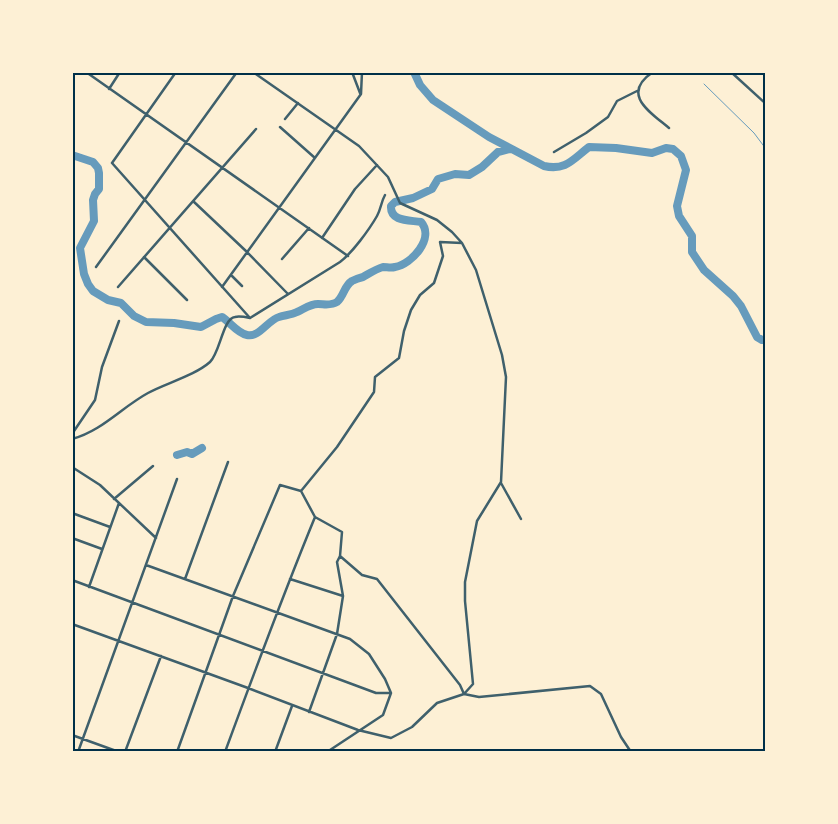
<svg xmlns="http://www.w3.org/2000/svg" width="838" height="824" viewBox="0 0 838 824" font-family="Literata,serif">
<style>
.lines{fill:none;stroke-linecap:round;stroke-linejoin:round}
.stream{stroke:#669bbc;stroke-width:1}
.river{stroke:#669bbc;stroke-width:8}
.minor{stroke:#3f606c;stroke-width:2.5}
.neatline{fill:none;stroke:#003049;stroke-width:2}
</style>
<rect width="100%" height="100%" fill="#fdf0d5"/>
<g class="lines">
<path class="stream" d="M 704,84 L 754,133 L 766,149"/>
<path class="river" d="M 414,72 L 420,85 L 433,100 L 489,137 L 544,166 C 566,171 573,159 589,147 L 616,148 L 652,153 L 666,148 L 673,149 L 681,156 L 686,170 L 677,206 L 679,216 L 692,236 L 692,252 L 704,270 L 733,296 L 741,306 L 757,337 L 762,340 L 766,340
M 72,155 L 93,162 L 98,168 L 99,173 L 99,189 L 95,194 L 93,200 L 94,221 L 80,248 L 84,274 L 88,284 L 93,291 L 108,300 L 121,303 L 134,316 L 146,322 L 174,323 L 201,327 L 216,319 L 222,317 C 230,322 237,333 247,335 C 259,338 268,320 279,317 C 285,315 291,315 297,312 C 304,309 310,304 318,304 C 324,304 331,306 337,302 C 344,296 344,286 352,281 C 356,279 359,278 363,277 C 370,273 376,269 383,267 C 387,267 391,268 395,267 C 412,264 435,238 421,222 C 410,220 390,222 391,206 L 395,202 L 413,198 L 432,189 L 438,179 L 455,174 L 469,175 L 482,167 L 498,152 L 510,149
M 177,455 L 187,452 L 192,454 L 202,448"/>
<path class="minor" d="M 86,72 L 348,256
M 176,72 L 112,163 L 250,318
M 253,72 L 359,146 L 388,177 L 400,203 L 437,220 L 452,232 L 462,243
M 352,72 L 360,93
M 653,72 C 620,94 650,112 669,128
M 731,72 L 766,104
M 109,89 L 120,72
M 285,119 L 298,103
M 280,127 L 315,158
M 554,152 L 586,133 L 608,117 L 617,101 L 637,91
M 193,201 L 247,252 L 288,294
M 322,238 L 355,189 L 377,165
M 144,257 L 187,300
M 282,259 L 309,228
M 96,267 L 237,72
M 231,275 L 242,286
M 118,287 L 256,129
M 222,287 L 361,94 L 362,72
M 72,434 L 95,400 L 102,367 L 119,321
M 72,439 C 102,431 122,407 148,393 C 166,383 194,376 210,362 C 220,353 223,318 235,317 C 239,316 245,317 250,318 L 340,262 C 352,253 369,230 377,216 C 381,209 381,202 385,195
M 72,467 L 100,485 L 156,538
M 501,483 L 521,519
M 114,499 L 153,466
M 72,513 L 110,527
M 315,517 L 342,532 L 340,556 L 362,575 L 377,579 L 460,685 L 464,694 L 479,697 L 590,686 L 601,694 L 621,737 L 631,752
M 72,538 L 102,549
M 146,565 L 350,639 L 369,654 L 385,679 L 391,693 L 383,715 L 327,752
M 185,579 L 228,462
M 290,579 L 343,596
M 72,580 L 376,693 L 391,693
M 89,587 L 119,503
M 72,624 L 248,688 L 358,730 L 391,738 L 412,727 L 437,703 L 464,694 L 473,684 L 465,601 L 465,582 L 477,521 L 501,482 L 506,377 L 502,355 L 476,270 L 462,243 L 440,242 L 443,256 L 434,283 L 420,295 L 411,310 L 404,331 L 399,358 L 375,377 L 374,392 L 337,447 L 301,491 L 315,517 C 283,595 254,673 225,752
M 309,712 L 337,634 L 343,596 L 337,562 L 340,556
M 72,735 L 119,752
M 78,752 L 177,479
M 125,752 L 161,656
M 177,752 L 233,596 L 280,485 L 301,491
M 275,752 L 292,706"/>
</g>
<rect width="838" height="824" fill="none" stroke="#fdf0d5" stroke-width="148"/>
<rect x="74" y="74" width="690" height="676" class="neatline"/>
</svg>
